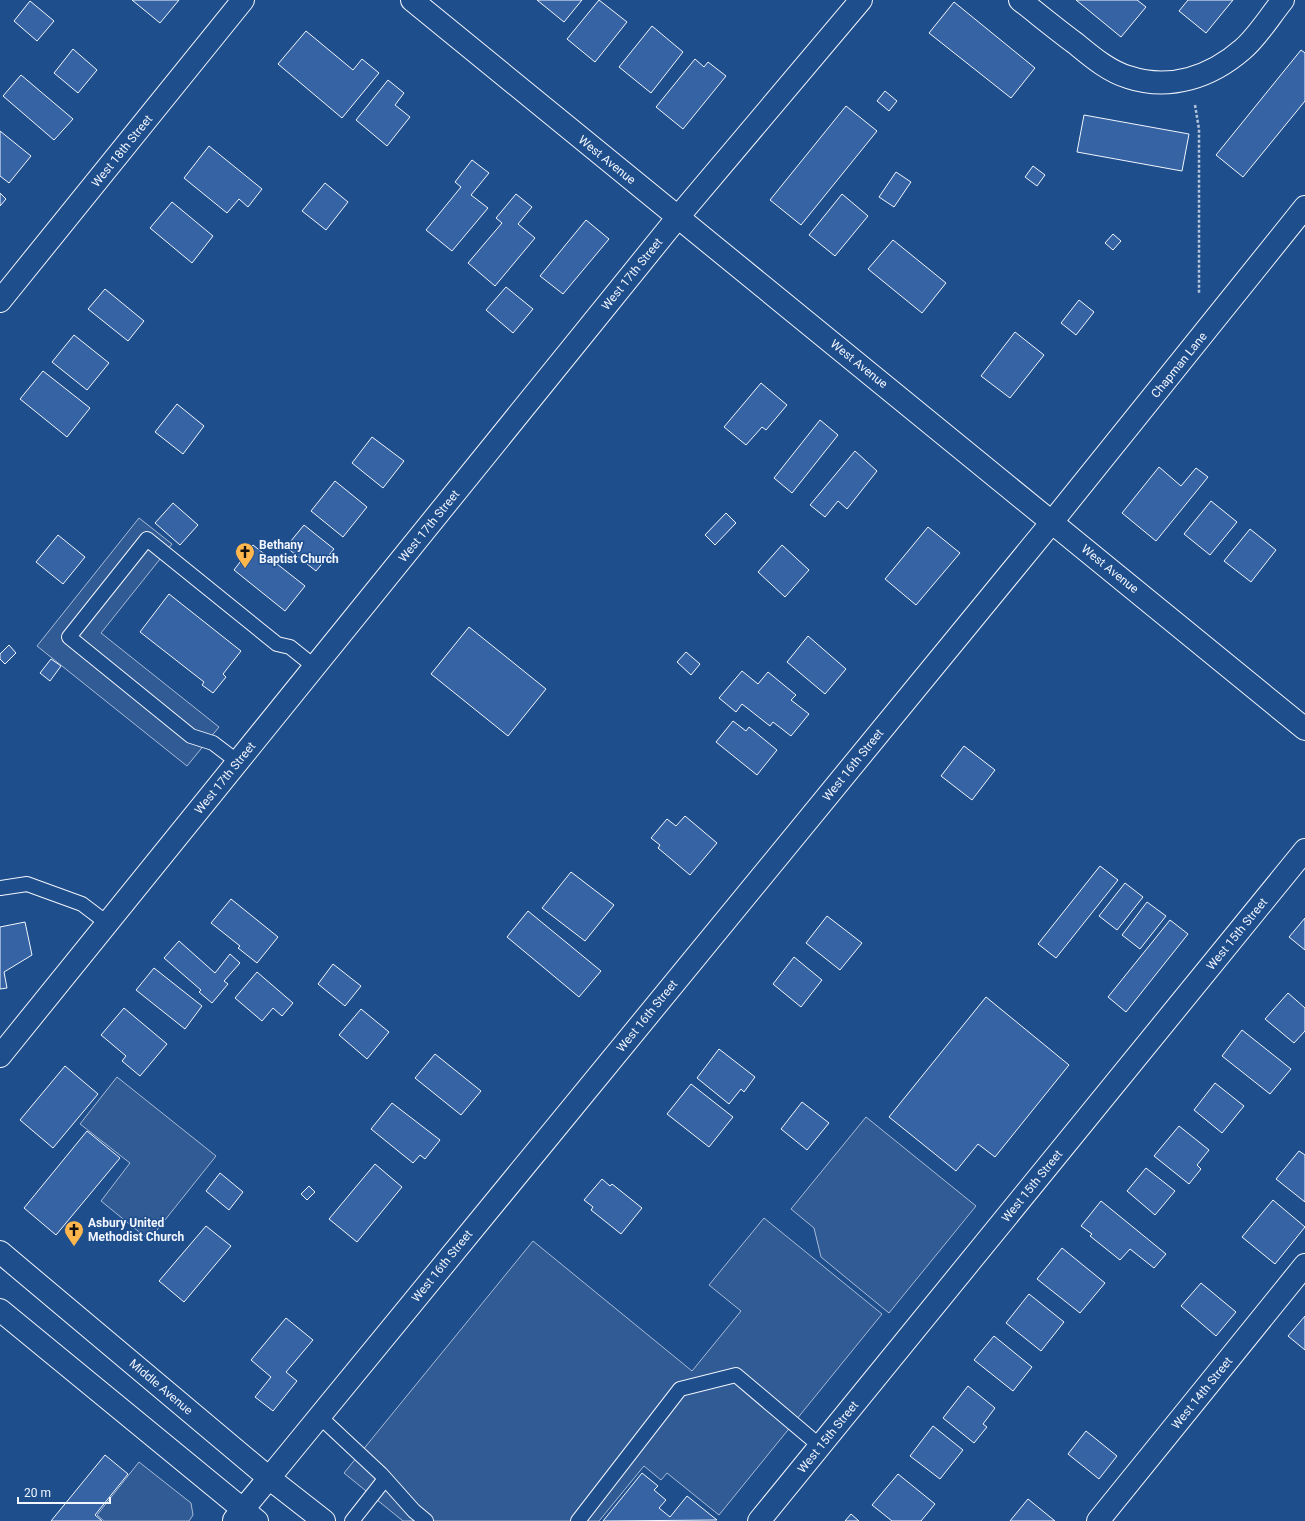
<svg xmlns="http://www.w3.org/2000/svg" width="1305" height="1521" viewBox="0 0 1305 1521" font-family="Roboto,sans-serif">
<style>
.parking{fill:#305b95;stroke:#a8bbd7}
.building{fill:#3563a3;stroke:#f2f6ff}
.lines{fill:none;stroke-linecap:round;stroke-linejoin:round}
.lane-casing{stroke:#f2f6ff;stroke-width:16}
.street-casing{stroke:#f2f6ff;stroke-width:24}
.secondary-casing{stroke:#f2f6ff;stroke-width:24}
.path{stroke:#b3c4dc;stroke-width:2.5;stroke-dasharray:3 2;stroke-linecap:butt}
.lane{stroke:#1f4e8c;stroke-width:14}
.street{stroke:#1f4e8c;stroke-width:22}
.secondary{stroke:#1f4e8c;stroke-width:22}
.labels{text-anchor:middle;stroke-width:3;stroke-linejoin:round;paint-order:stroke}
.street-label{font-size:12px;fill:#f2f6ff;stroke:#1f4e8c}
.poi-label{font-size:12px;font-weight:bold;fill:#f2f6ff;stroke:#1f4e8c;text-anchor:start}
</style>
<rect width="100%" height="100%" fill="#1f4e8c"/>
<path class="parking" d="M 139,518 L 172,544 L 101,633 L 219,727 L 187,766 L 37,646 Z
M 117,1077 L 216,1156 L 149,1240 L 101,1201 L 130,1163 L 80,1124 Z
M 866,1117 L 976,1206 L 889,1313 L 821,1257 L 814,1228 L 791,1209 Z
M 764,1218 L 882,1314 L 719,1515 L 667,1473 L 661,1480 L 644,1466 L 599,1521 L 403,1521 L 344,1473 L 533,1241 L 692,1371 L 741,1311 L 709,1285 Z
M 139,1462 L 191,1503 L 193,1515 L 189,1521 L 104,1521 L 97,1515 Z"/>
<path class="building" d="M 132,0 L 179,0 L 160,23 Z
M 537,0 L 582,0 L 564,22 Z
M 599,0 L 627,22 L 595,62 L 567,39 Z
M 1076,0 L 1137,0 L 1146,7 L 1121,37 Z
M 1188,0 L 1233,0 L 1206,33 L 1179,11 Z
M 30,1 L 54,21 L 37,41 L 14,21 Z
M 954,2 L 1035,68 L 1011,98 L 929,33 Z
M 652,26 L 683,52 L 651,93 L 619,67 Z
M 306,31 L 353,70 L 362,59 L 379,73 L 342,118 L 278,64 Z
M 73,49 L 97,70 L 78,93 L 54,73 Z
M 1301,50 L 1305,53 L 1305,101 L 1243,177 L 1216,155 Z
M 695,59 L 704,67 L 708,62 L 726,76 L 683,129 L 656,107 Z
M 21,75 L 73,119 L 54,140 L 3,96 Z
M 388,80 L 404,93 L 395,105 L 410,117 L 387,146 L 356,120 Z
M 885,91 L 897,101 L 889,111 L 877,101 Z
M 846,106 L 877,131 L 801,225 L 770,200 Z
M 1084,115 L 1189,134 L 1182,171 L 1077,152 Z
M 0,131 L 31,156 L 9,183 L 0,176 Z
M 209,146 L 262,189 L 248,207 L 239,199 L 227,213 L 184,178 Z
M 472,160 L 489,173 L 471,195 L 488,208 L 452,251 L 426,230 L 461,187 L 455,182 Z
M 1033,166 L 1045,175 L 1037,186 L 1025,177 Z
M 896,172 L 911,182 L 894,207 L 879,197 Z
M 325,183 L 348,202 L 326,230 L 302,211 Z
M 0,193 L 6,199 L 0,206 Z
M 516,194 L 532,207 L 518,224 L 535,238 L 495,286 L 468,263 L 502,223 L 496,218 Z
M 842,194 L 868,216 L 835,256 L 809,235 Z
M 172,202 L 213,236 L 192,263 L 150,228 Z
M 586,220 L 609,239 L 563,294 L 540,276 Z
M 1113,234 L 1121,241 L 1113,250 L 1105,243 Z
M 893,240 L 946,283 L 922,313 L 868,269 Z
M 506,287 L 533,309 L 513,333 L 486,310 Z
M 105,289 L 144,321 L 128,341 L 88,309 Z
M 1079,300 L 1094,312 L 1076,335 L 1061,323 Z
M 1015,332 L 1044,355 L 1010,398 L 981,376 Z
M 74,335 L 109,363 L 87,390 L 52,362 Z
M 43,371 L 90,408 L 67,437 L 20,399 Z
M 761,383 L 787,405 L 766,430 L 762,427 L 746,445 L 724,427 Z
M 177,404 L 204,426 L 183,454 L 155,432 Z
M 820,420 L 838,435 L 792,493 L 774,478 Z
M 372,437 L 404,461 L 383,488 L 352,463 Z
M 855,451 L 877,471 L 847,509 L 838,501 L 825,517 L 810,505 Z
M 1159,467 L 1181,486 L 1196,468 L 1208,477 L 1156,541 L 1122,513 Z
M 335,481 L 367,507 L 343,537 L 311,511 Z
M 1211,501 L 1237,522 L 1210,555 L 1184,534 Z
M 173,503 L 198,525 L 180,545 L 155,523 Z
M 726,513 L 736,523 L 715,545 L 705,535 Z
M 304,525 L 334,549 L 316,571 L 286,547 Z
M 928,527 L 960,553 L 916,605 L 885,579 Z
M 1250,529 L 1276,550 L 1251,582 L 1224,561 Z
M 58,535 L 85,557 L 63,584 L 36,562 Z
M 253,545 L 305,586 L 285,611 L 234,570 Z
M 782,545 L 809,570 L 785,597 L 758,572 Z
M 169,594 L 241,651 L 223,674 L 226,677 L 213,693 L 202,685 L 204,682 L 140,632 Z
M 469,627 L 546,689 L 508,736 L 431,674 Z
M 808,636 L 846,669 L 825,694 L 787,662 Z
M 9,645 L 16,653 L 5,664 L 0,659 L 0,654 Z
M 686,652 L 700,664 L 691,675 L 677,662 Z
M 51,659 L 61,666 L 50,681 L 40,673 Z
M 742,671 L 758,684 L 768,672 L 796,695 L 791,700 L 809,714 L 791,736 L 773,722 L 770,726 L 742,704 L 736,712 L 719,698 Z
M 733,721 L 746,731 L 749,727 L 777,750 L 757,775 L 716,742 Z
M 964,746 L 995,770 L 972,800 L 941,776 Z
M 685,816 L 717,843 L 690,875 L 658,848 L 660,845 L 651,838 L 667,819 L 676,826 Z
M 1100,866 L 1118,880 L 1056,958 L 1038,944 Z
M 571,872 L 614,905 L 585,941 L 542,908 Z
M 1125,883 L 1143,897 L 1117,930 L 1099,916 Z
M 231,899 L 278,937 L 257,963 L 238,948 L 240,946 L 211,923 Z
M 1147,902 L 1166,916 L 1140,949 L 1122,935 Z
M 528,911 L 601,971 L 579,997 L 507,937 Z
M 827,916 L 862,943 L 840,970 L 806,943 Z
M 1305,918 L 1305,950 L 1289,937 Z
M 1170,920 L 1188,934 L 1126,1012 L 1108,997 Z
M 25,922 L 32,955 L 4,972 L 7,988 L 0,989 L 0,927 Z
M 179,941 L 215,973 L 230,954 L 240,963 L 224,981 L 228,984 L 212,1003 L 199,992 L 201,990 L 164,958 Z
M 794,957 L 822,980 L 801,1007 L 773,984 Z
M 333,964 L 361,986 L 345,1006 L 318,984 Z
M 154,968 L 202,1006 L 185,1029 L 136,990 Z
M 257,972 L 293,1003 L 282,1016 L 273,1008 L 262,1021 L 235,998 Z
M 1288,993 L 1305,1008 L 1305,1031 L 1294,1043 L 1265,1019 Z
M 986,997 L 1069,1065 L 995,1157 L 978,1144 L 956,1171 L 889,1117 Z
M 124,1008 L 167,1044 L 140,1076 L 122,1061 L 126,1056 L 101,1035 Z
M 361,1009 L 389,1032 L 367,1059 L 339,1035 Z
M 1242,1030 L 1291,1069 L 1270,1094 L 1222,1056 Z
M 719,1049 L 755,1077 L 744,1092 L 741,1089 L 729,1104 L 697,1078 Z
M 435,1054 L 481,1091 L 461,1115 L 415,1078 Z
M 65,1066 L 98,1094 L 53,1148 L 20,1120 Z
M 1215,1083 L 1244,1106 L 1222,1133 L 1194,1110 Z
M 691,1084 L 733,1117 L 709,1147 L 667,1114 Z
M 802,1102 L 829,1123 L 807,1150 L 781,1129 Z
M 392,1103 L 440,1140 L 425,1159 L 420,1155 L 413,1163 L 371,1129 Z
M 1179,1126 L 1209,1150 L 1197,1165 L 1201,1169 L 1189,1184 L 1154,1156 Z
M 87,1131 L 120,1158 L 56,1235 L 24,1208 Z
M 1299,1151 L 1305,1155 L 1305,1202 L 1276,1179 Z
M 375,1164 L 402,1187 L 357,1242 L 329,1219 Z
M 1146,1168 L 1175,1191 L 1155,1215 L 1127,1191 Z
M 220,1173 L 243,1192 L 229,1210 L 206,1191 Z
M 602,1179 L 610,1186 L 612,1184 L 642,1208 L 621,1234 L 591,1210 L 593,1207 L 584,1200 Z
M 309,1186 L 315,1192 L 307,1200 L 301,1194 Z
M 1273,1200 L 1305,1227 L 1275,1264 L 1242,1237 Z
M 1101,1201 L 1166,1254 L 1154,1268 L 1130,1249 L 1120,1260 L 1090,1236 L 1092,1234 L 1081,1226 Z
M 206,1226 L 231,1246 L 184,1302 L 159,1281 Z
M 1062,1248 L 1105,1283 L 1080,1313 L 1037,1279 Z
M 1201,1283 L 1236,1312 L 1216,1336 L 1181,1306 Z
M 1029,1294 L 1064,1322 L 1041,1351 L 1006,1323 Z
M 1305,1316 L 1305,1350 L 1288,1336 Z
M 286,1318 L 313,1340 L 286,1372 L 297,1381 L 273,1411 L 255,1397 L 271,1377 L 251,1360 Z
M 994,1336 L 1032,1367 L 1013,1391 L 974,1360 Z
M 968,1386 L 995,1408 L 983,1424 L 987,1427 L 974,1443 L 943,1418 Z
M 933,1426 L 963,1450 L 940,1479 L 910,1456 Z
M 1086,1431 L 1117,1456 L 1099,1479 L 1068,1454 Z
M 105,1455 L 128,1474 L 95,1515 L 102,1521 L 51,1521 Z
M 642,1473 L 658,1486 L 654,1490 L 666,1500 L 659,1508 L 670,1517 L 687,1496 L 717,1520 L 603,1521 Z
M 898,1474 L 935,1504 L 921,1521 L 892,1521 L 872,1505 Z
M 1028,1499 L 1055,1521 L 1010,1521 Z
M 851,1514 L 859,1521 L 845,1521 Z"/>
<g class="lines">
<defs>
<path id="lane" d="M 238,762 L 213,743 L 191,736 L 69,637 L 147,539 L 277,644 L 290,647 L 315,667
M 0,888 L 27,884 L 82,904 L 107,923
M 319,1416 L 381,1474 L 414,1511 L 426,1521
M 352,1521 L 385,1479
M 578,1521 L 680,1389 L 736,1375 L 820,1446"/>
<path id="street" d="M 412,0 L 1305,729
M 1020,0 C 1038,14 1056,29 1075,43 C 1091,56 1108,71 1128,77 C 1170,91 1211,77 1243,49 C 1258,36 1270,16 1283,0
M 0,301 L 243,0
M 0,1056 L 678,217 L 861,0
M 269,1478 L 1052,522 L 1305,207
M 759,1521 L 1305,850
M 1098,1521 L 1305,1265"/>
<path id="secondary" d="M 0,1252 L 269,1478 L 324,1521
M 0,1310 L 257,1521
M 234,1520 L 269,1478"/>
</defs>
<use href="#lane" class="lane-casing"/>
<use href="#street" class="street-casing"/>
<use href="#secondary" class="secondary-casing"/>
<path class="path" d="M 1195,105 L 1199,129 L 1199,294"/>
<use href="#lane" class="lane"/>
<use href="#street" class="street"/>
<use href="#secondary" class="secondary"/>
</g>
<defs>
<symbol id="church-pin" viewBox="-11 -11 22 30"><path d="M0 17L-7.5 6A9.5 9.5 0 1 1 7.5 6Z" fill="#ffb74d" stroke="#1f4e8c"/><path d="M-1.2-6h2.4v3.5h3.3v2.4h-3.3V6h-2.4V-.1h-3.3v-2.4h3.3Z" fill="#111"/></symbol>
</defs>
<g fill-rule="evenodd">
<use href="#church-pin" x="234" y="541" width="22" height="30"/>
<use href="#church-pin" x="63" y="1219" width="22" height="30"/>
</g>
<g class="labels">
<g class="street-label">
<text transform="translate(122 151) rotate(-51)" y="4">West 18th Street</text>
<text transform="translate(607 160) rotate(39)" y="4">West Avenue</text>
<text transform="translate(632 274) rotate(-51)" y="4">West 17th Street</text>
<text transform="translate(859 364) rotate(39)" y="4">West Avenue</text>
<text transform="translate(1179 365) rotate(-51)" y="4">Chapman Lane</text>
<text transform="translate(429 526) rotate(-51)" y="4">West 17th Street</text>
<text transform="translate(1110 569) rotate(39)" y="4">West Avenue</text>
<text transform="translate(853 765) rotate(-51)" y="4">West 16th Street</text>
<text transform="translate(225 778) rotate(-51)" y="4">West 17th Street</text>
<text transform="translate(1237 934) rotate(-51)" y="4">West 15th Street</text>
<text transform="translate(647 1016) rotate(-51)" y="4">West 16th Street</text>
<text transform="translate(1032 1186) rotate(-51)" y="4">West 15th Street</text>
<text transform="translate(442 1266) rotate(-51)" y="4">West 16th Street</text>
<text transform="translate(161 1387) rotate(40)" y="4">Middle Avenue</text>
<text transform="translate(1202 1393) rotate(-51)" y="4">West 14th Street</text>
<text transform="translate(828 1437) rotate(-51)" y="4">West 15th Street</text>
</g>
<g class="poi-label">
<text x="259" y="549">Bethany<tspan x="259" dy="14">Baptist Church</tspan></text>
<text x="88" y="1227">Asbury United<tspan x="88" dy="14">Methodist Church</tspan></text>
</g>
</g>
<path d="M18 1497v6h92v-6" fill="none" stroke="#f2f6ff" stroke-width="2"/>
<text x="24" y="1497" font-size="12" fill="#f2f6ff" stroke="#1f4e8c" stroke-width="3" paint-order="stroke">20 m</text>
</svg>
